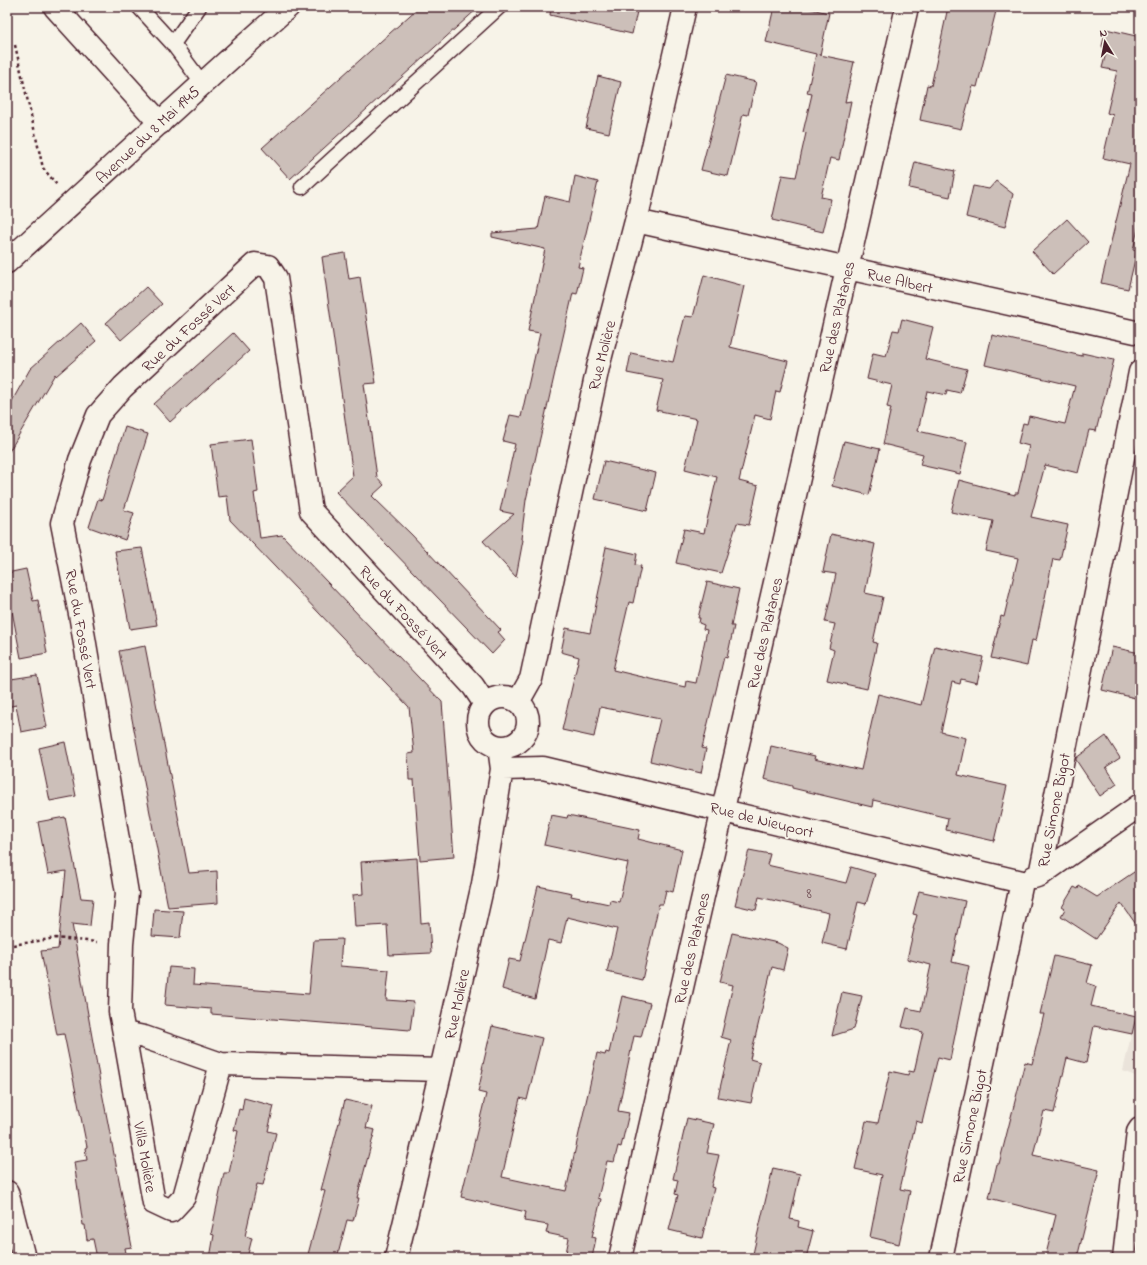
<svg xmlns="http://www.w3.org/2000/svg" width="1147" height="1265" viewBox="0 0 1147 1265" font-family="'Indie Flower',sans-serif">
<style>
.built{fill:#eae3da}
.building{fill:#ccbfb9;stroke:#4a1f2b}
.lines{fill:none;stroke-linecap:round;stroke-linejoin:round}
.lane-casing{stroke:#4a1f2b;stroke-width:17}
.street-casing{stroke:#4a1f2b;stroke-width:25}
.secondary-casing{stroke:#4a1f2b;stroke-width:25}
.path{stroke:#4a1f2b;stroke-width:2.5;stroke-dasharray:3 3;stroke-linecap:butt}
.lane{stroke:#f7f3e8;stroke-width:14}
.street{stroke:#f7f3e8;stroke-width:22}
.secondary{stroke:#f7f3e8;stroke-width:22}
.labels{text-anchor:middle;stroke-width:4;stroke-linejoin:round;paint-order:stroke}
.number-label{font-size:14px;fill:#6a474e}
.street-label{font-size:16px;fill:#4a1f2b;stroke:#f7f3e8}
</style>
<rect width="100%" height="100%" fill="#f7f3e8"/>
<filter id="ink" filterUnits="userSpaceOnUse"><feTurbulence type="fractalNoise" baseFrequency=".025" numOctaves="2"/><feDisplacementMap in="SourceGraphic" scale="8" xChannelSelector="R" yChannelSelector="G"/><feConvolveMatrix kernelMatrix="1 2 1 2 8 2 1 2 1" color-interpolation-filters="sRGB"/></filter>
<g filter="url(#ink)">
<path class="built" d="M 1140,995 L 1140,1078 L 1123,1071 Z"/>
<path class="building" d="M 419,7 L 479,7 L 290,179 L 262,148 Z
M 551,7 L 638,7 L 632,34 L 550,15 Z
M 774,7 L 802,7 L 829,13 L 820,55 L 854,62 L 845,102 L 851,101 L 839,160 L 830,158 L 821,197 L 831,199 L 823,232 L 772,220 L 782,175 L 796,177 L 806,133 L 803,132 L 812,94 L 807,93 L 816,54 L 766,42 Z
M 948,7 L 997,7 L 977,87 L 973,86 L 961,129 L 920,120 L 927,85 L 931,86 Z
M 1106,29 L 1140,37 L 1140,220 L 1133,250 L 1137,251 L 1128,289 L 1101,283 L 1130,164 L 1103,158 L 1113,115 L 1107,113 L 1117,71 L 1102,68 L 1106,53 L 1102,46 Z
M 726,75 L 756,82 L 748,115 L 743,114 L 728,176 L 701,170 Z
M 598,76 L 621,82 L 609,133 L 586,128 Z
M 915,162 L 955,171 L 950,197 L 909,188 Z
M 575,176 L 598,182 L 578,267 L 583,268 L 577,294 L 573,293 L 526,500 L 521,539 L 523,540 L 516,577 L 483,541 L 514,514 L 500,511 L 515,444 L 503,441 L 510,415 L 521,417 L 540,333 L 528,331 L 545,249 L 492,237 L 492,233 L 538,229 L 545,196 L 570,202 Z
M 996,181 L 1013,194 L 1005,227 L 966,217 L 973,186 L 989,189 Z
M 1067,219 L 1088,242 L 1053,274 L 1032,251 Z
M 345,253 L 349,279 L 360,277 L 376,383 L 364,384 L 377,477 L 384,485 L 372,496 L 412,535 L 501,630 L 498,632 L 505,640 L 492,654 L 336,492 L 353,476 L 322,257 Z
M 704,275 L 744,286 L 730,347 L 788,361 L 780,392 L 776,391 L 770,419 L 755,415 L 739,481 L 758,486 L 749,525 L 737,523 L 721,573 L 676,563 L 684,529 L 704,533 L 717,477 L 685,469 L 697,419 L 656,410 L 663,380 L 627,373 L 631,353 L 673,362 L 685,316 L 693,317 Z
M 146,287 L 162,304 L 121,340 L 106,323 Z
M 902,319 L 933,327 L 925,359 L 967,369 L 960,393 L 947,390 L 946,395 L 927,391 L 918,431 L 967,442 L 960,474 L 920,465 L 923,454 L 883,444 L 891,408 L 887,407 L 892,385 L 867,379 L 873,353 L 886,356 L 893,330 L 899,331 Z
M 81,323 L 96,341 L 56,376 L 55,374 L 7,455 L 7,410 L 30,369 Z
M 233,333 L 249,351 L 170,422 L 154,404 Z
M 992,335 L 1082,356 L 1082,353 L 1114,360 L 1096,431 L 1089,430 L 1078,473 L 1045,465 L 1031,517 L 1068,525 L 1060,560 L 1053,559 L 1036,641 L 1032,640 L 1027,666 L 991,658 L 1001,616 L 1004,617 L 1018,558 L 986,551 L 993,521 L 951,512 L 959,480 L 1015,495 L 1015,493 L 1018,493 L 1029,446 L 1018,443 L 1023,423 L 1027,424 L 1029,416 L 1065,424 L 1075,386 L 985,365 Z
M 125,427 L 148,434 L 124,510 L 134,513 L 125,540 L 89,527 L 98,499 L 102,500 Z
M 251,439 L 258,492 L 254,493 L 260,538 L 282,535 L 442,702 L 454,857 L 420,860 L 414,780 L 409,780 L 408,754 L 414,753 L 409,707 L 230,520 L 227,496 L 218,497 L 211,444 Z
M 844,441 L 880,449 L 869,495 L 832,486 Z
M 604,461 L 656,473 L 647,511 L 595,499 Z
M 831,534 L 875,544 L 865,593 L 883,597 L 873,642 L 877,643 L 867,689 L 827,680 L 834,650 L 829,648 L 835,624 L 825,622 L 836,574 L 823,572 Z
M 606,547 L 637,554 L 635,565 L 641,566 L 633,603 L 629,602 L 613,670 L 685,687 L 686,681 L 696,683 L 707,630 L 703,629 L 704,625 L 699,623 L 700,618 L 698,618 L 707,582 L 739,589 L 731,626 L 734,626 L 727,658 L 724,657 L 702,748 L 706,749 L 701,773 L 650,761 L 660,719 L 600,707 L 594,737 L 562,730 L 579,657 L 561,652 L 566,628 L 590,633 L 603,571 L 601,571 Z
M 142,548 L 157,625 L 130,629 L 115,551 Z
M 26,569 L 33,601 L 38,600 L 47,653 L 21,658 L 7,585 L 7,573 Z
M 145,646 L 189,873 L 217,871 L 218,903 L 168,907 L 119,651 Z
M 935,646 L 983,657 L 977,683 L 961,679 L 960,684 L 952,682 L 941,732 L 966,738 L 958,775 L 1007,786 L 994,841 L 946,830 L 948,818 L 873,800 L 872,807 L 792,788 L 792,786 L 764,779 L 771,746 L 815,756 L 814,759 L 861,770 L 878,694 L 921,705 Z
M 1112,647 L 1140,653 L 1140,677 L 1135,698 L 1102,690 Z
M 37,675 L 47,727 L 21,732 L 16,705 L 7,707 L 7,686 L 11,686 L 11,679 Z
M 1106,736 L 1120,758 L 1106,767 L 1117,784 L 1100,796 L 1076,760 L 1076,758 Z
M 65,742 L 76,796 L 50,801 L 39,748 Z
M 551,815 L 567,818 L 568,815 L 640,830 L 638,839 L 682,850 L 673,892 L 666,890 L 663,904 L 659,904 L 642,980 L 607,972 L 617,929 L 567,917 L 561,943 L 548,940 L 535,999 L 502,989 L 509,959 L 520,961 L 538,886 L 572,893 L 571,896 L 609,904 L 610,900 L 619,902 L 628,863 L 544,845 Z
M 65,817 L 81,898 L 93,899 L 90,926 L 72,924 L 100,1082 L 132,1247 L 125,1248 L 127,1258 L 97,1258 L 93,1239 L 87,1240 L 85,1225 L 83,1225 L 74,1162 L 87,1160 L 85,1148 L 87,1147 L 64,1034 L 57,1035 L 41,951 L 58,949 L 66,871 L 48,874 L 38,822 Z
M 749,850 L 770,854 L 767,865 L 846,883 L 851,867 L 875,874 L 866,904 L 858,902 L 847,949 L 822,943 L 829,913 L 759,897 L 756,910 L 735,905 Z
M 417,858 L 421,923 L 429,922 L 431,953 L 389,955 L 387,925 L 355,927 L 353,895 L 363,894 L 361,862 Z
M 1140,868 L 1140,930 L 1121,903 L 1096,939 L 1061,916 L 1065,909 L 1062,907 L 1074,887 L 1078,889 L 1079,886 L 1097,897 Z
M 919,891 L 965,901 L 952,962 L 969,966 L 950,1060 L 938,1057 L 922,1123 L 916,1121 L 900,1189 L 910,1191 L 899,1244 L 870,1237 L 882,1175 L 855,1169 L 866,1121 L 878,1123 L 890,1071 L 908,1075 L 909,1071 L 914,1072 L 923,1032 L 902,1027 L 907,1008 L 921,1011 L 931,965 L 907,959 L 914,929 L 913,929 L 917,915 L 913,914 Z
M 154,909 L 183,911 L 180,938 L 152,936 Z
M 732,933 L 778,943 L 788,948 L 783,970 L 772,967 L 750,1059 L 760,1062 L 751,1103 L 718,1097 L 731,1040 L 721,1037 L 733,985 L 720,982 Z
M 342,939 L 340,966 L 389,970 L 386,1000 L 414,1002 L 410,1030 L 211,1014 L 211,1009 L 165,1005 L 169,967 L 194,969 L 193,985 L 309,994 L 314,940 Z
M 1054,956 L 1092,965 L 1087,983 L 1096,986 L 1091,1006 L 1136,1017 L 1132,1034 L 1094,1026 L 1086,1063 L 1067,1058 L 1054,1113 L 1044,1111 L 1033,1155 L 1099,1170 L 1077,1258 L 1045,1258 L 1056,1215 L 989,1198 L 997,1164 L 999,1164 L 1025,1062 L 1032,1064 L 1044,1014 L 1040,1014 Z
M 842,992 L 862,996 L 854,1029 L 832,1036 Z
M 622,996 L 650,1003 L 641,1037 L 634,1036 L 618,1111 L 629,1113 L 621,1147 L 618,1146 L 614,1162 L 607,1161 L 598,1198 L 601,1199 L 592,1237 L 596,1238 L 592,1258 L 565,1258 L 569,1238 L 546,1233 L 548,1225 L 524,1221 L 526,1212 L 461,1197 L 486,1094 L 478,1092 L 483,1069 L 482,1069 L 492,1026 L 542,1038 L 527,1100 L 520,1098 L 502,1177 L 566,1191 L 597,1053 L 605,1055 L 606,1052 L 609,1053 Z
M 244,1098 L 274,1106 L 268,1131 L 276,1133 L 263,1185 L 257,1184 L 245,1236 L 252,1238 L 247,1258 L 210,1258 L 214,1235 L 211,1234 L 224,1173 L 229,1173 L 238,1131 L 234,1130 L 239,1109 L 242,1110 Z
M 345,1100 L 372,1106 L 366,1128 L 375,1130 L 357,1198 L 359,1198 L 353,1221 L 347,1220 L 337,1258 L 307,1258 L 325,1191 L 321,1190 Z
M 687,1118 L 714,1124 L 707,1153 L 719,1155 L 711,1187 L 714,1188 L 702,1238 L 669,1230 L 678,1195 L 675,1194 L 678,1180 L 673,1179 Z
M 773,1168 L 800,1174 L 790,1219 L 799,1221 L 798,1227 L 813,1231 L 806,1258 L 752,1258 Z"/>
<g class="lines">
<defs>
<path id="lane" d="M 139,7 L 173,44 L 202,83
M 173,44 L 199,7
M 302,187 L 499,7"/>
<path id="street" d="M 55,7 L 160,123
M 636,221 L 1140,333
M478 722a25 25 0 1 1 50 0a25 25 0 1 1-50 0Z
M 518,702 L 531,679 L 598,367 L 636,221 L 685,7
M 502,769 L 543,768 L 1022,882
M 1040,875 L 1140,372
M 1034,877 L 1040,875 L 1140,805
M 124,1033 L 154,1203 L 171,1211 L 184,1197 L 221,1064
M 441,1070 L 221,1064 L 144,1037 L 124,1033 L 120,1012 L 122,944 L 127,893 L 80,614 L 62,523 L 80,460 L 98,415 L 123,387 L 255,264 L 268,266 L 276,278 L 311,511 L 473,686 L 485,704
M 7,1192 L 24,1258
M 396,1258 L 441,1070 L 483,884 L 502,769 L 499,747
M 620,1258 L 907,7
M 941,1258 L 1022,882
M 1124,1258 L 1138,1132 L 1140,1129"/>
<path id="secondary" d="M 7,262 C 101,177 193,91 288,7"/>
</defs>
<use href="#lane" class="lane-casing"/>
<use href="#street" class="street-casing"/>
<use href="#secondary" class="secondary-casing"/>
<path class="path" d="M 15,45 L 43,168 L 57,185
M 7,946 L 56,938 L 97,942"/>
<use href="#lane" class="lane"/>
<use href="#street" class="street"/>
<use href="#secondary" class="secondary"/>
</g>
</g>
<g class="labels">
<g class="number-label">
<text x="809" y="898">8</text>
</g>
<g class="street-label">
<text transform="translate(147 134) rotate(-43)" y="6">Avenue du 8 Mai 1945</text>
<text transform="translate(900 280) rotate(13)" y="6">Rue Albert</text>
<text transform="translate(836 317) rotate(-77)" y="6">Rue des Platanes</text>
<text transform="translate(188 327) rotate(-43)" y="6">Rue du Fossé Vert</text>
<text transform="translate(601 355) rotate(-76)" y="6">Rue Molière</text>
<text transform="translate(404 612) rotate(47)" y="6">Rue du Fossé Vert</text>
<text transform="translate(82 629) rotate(80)" y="6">Rue du Fossé Vert</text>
<text transform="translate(764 633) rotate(-77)" y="6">Rue des Platanes</text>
<text transform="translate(1053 810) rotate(-79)" y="6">Rue Simone Bigot</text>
<text transform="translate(762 819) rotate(14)" y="6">Rue de Nieuport</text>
<text transform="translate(691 948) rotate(-77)" y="6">Rue des Platanes</text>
<text transform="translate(456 1004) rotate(-78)" y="6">Rue Molière</text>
<text transform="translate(969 1126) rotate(-78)" y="6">Rue Simone Bigot</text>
<text transform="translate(146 1157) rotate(80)" y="6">Villa Molière</text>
</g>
</g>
<rect width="1147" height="1265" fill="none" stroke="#f7f3e8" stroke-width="24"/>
<rect x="12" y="12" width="1123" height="1241" fill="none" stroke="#4a1f2b" stroke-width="1.5" filter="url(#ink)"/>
<g transform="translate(1105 42) rotate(350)" stroke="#f7f3e8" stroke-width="3" paint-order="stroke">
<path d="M0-3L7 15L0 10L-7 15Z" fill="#4a1f2b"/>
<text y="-6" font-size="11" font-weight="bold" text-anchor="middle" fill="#4a1f2b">N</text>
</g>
</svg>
